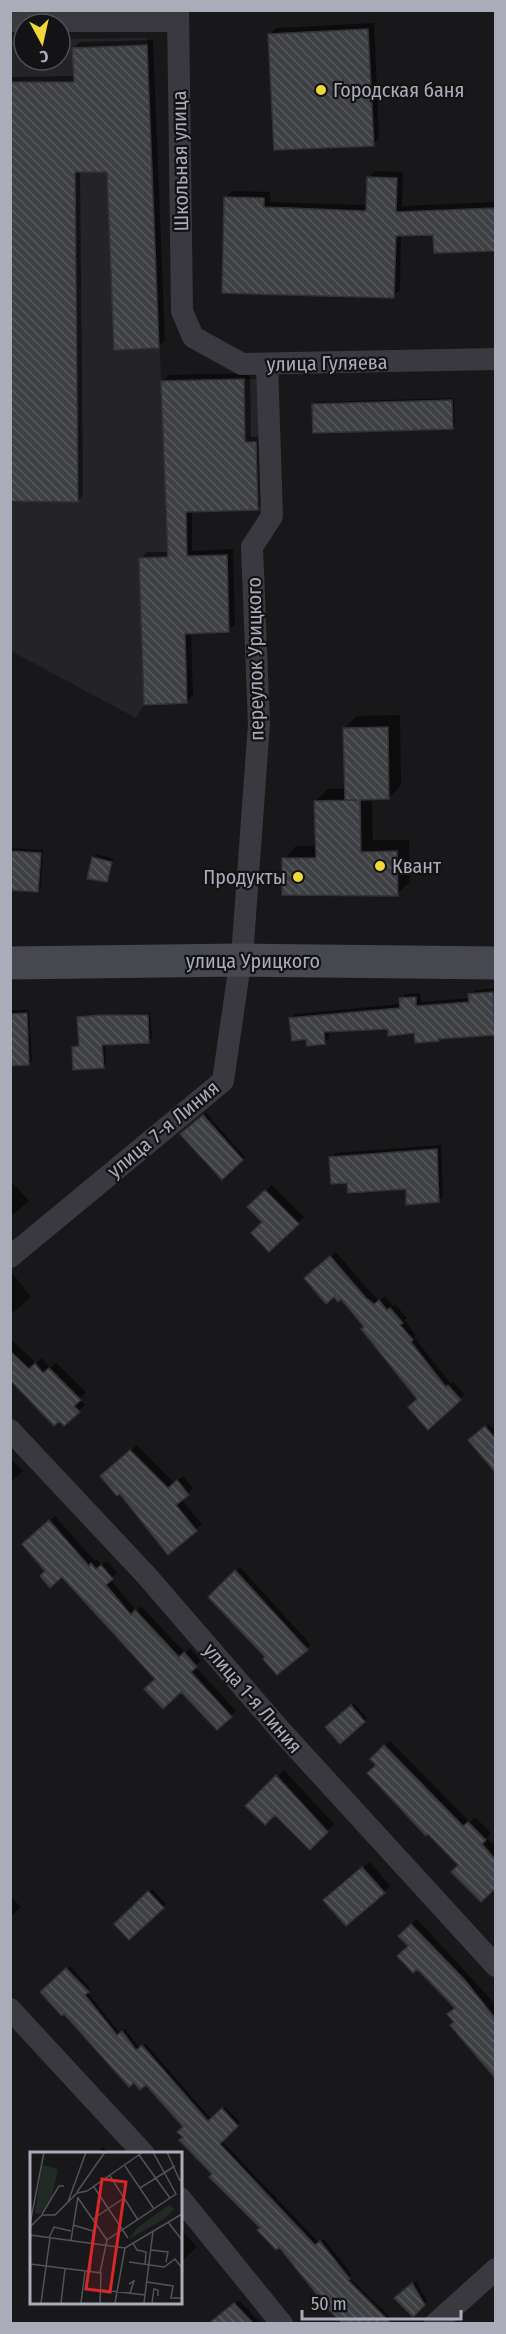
<svg xmlns="http://www.w3.org/2000/svg" width="506" height="2334" viewBox="0 0 506 2334" font-family="'Fira Sans Condensed',sans-serif">
<style>
.built{fill:#242427}
.shadow{fill:#0007}
.building{fill:url(#building-back-hatch);stroke:#333236;stroke-width:1.5}
.lines{fill:none;stroke-linecap:round;stroke-linejoin:round}
.street{stroke:#39393f;stroke-width:22}
.secondary{stroke:#47474f;stroke-width:33}
.poi-dot{fill:#f0d839;stroke:#131315;stroke-width:2}
.labels{text-anchor:middle;stroke-width:4.5;stroke-linejoin:round;paint-order:stroke}
.poi-label{font-size:20px;fill:#aaacb9;stroke:#131315;text-anchor:start}
.street-label{font-size:20px;fill:#aaacb9;stroke:#131315}
.inset-road{fill:none;stroke:#52535a;stroke-width:1.5}
.view{fill:#d62828;fill-opacity:0.15;stroke:#d62828;stroke-width:3}
.inset-edge{fill:none;stroke:#aaacb9;stroke-width:3}
</style>
<defs>
<pattern id="building-back-hatch" width="6" height="6" patternUnits="userSpaceOnUse" patternTransform="scale(1.5)"><rect width="6" height="6" fill="#3f4044"/><path d="M-1 5l2 2M0 0l6 6M5-1l2 2" fill="none" stroke="#58595d"/></pattern>
</defs>
<rect width="100%" height="100%" fill="#18181a"/>
<path class="built" d="M 147,38 L 161,380 L 260,379 L 263,510 L 186,512 L 144,705 L 136,718 L 11,651 L 10,40 L 24,40 L 24,60 L 60,60 L 60,39 Z"/>
<path class="shadow" d="M 374,23 L 379,138 L 373,144 L 270,34 L 276,28 Z
M 153,40 L 165,340 L 159,347 L 108,170 L 80,171 L 83,495 L 77,501 L 10,499 L 10,77 L 75,76 L 74,48 L 80,42 Z
M 375,171 L 403,172 L 402,206 L 496,202 L 496,249 L 435,252 L 435,233 L 401,234 L 400,290 L 393,296 L 226,198 L 232,191 L 270,192 L 270,202 L 367,205 L 368,178 Z
M 250,373 L 251,437 L 262,436 L 264,502 L 258,509 L 192,511 L 192,551 L 233,549 L 235,624 L 228,631 L 191,632 L 193,695 L 187,702 L 141,559 L 147,552 L 169,552 L 162,381 L 169,375 Z
M 454,398 L 455,425 L 452,428 L 314,404 L 317,402 Z
M 400,715 L 401,785 L 389,798 L 372,798 L 373,840 L 409,840 L 410,882 L 397,894 L 284,859 L 296,846 L 317,846 L 316,801 L 328,789 L 346,789 L 345,728 L 357,716 Z
M 10,848 L 43,850 L 41,887 L 38,890 L 10,888 Z
M 96,854 L 114,859 L 106,881 L 93,857 Z
M 496,988 L 495,1034 L 441,1037 L 438,1040 L 389,1027 L 328,1030 L 329,1038 L 324,1042 L 307,1037 L 290,1019 L 295,1014 L 401,1004 L 401,999 L 406,994 L 420,993 L 421,1002 L 470,998 L 475,990 Z
M 10,1010 L 29,1010 L 32,1061 L 29,1064 L 10,1065 Z
M 150,1013 L 152,1038 L 149,1041 L 105,1044 L 106,1064 L 103,1067 L 73,1047 L 80,1044 L 79,1018 L 82,1015 Z
M 206,1113 L 245,1157 L 222,1178 L 185,1131 Z
M 441,1145 L 443,1196 L 439,1201 L 407,1187 L 348,1181 L 331,1158 L 336,1153 Z
M 10,1180 L 29,1201 L 10,1217 Z
M 272,1185 L 304,1217 L 269,1250 L 264,1222 L 249,1207 Z
M 336,1252 L 371,1293 L 380,1301 L 385,1296 L 393,1306 L 395,1304 L 407,1318 L 404,1320 L 416,1335 L 414,1337 L 451,1384 L 453,1382 L 465,1395 L 460,1399 L 419,1398 L 341,1297 L 311,1273 Z
M 13,1274 L 31,1297 L 10,1315 L 10,1276 Z
M 10,1338 L 36,1363 L 42,1358 L 50,1368 L 56,1363 L 86,1392 L 80,1398 L 85,1405 L 64,1424 L 33,1404 L 14,1383 L 10,1372 Z
M 488,1424 L 496,1432 L 496,1468 L 470,1440 Z
M 137,1445 L 174,1483 L 183,1476 L 193,1488 L 181,1499 L 202,1524 L 168,1553 L 120,1491 L 107,1470 Z
M 10,1458 L 23,1471 L 10,1483 Z
M 55,1516 L 95,1561 L 97,1559 L 102,1565 L 107,1561 L 117,1573 L 110,1579 L 137,1611 L 141,1606 L 185,1653 L 190,1648 L 201,1661 L 195,1666 L 236,1711 L 217,1728 L 181,1690 L 157,1678 L 62,1574 L 47,1570 L 29,1539 Z
M 240,1567 L 311,1645 L 307,1649 L 267,1657 L 210,1597 Z
M 354,1703 L 367,1718 L 340,1742 L 327,1727 Z
M 390,1741 L 470,1822 L 475,1817 L 491,1833 L 486,1838 L 496,1847 L 496,1887 L 481,1900 L 460,1865 L 372,1759 Z
M 284,1770 L 334,1824 L 310,1847 L 275,1813 L 248,1806 Z
M 370,1862 L 390,1886 L 384,1892 L 332,1893 Z
M 152,1889 L 166,1904 L 129,1938 L 116,1924 Z
M 10,1896 L 21,1907 L 10,1917 Z
M 417,1919 L 496,2005 L 496,2074 L 452,2025 L 455,2022 L 456,2007 L 400,1936 Z
M 70,1966 L 90,1988 L 87,1992 L 120,2033 L 125,2029 L 140,2048 L 145,2043 L 212,2120 L 225,2107 L 240,2122 L 221,2140 L 319,2243 L 324,2239 L 352,2275 L 349,2277 L 391,2318 L 386,2324 L 280,2245 L 262,2228 L 214,2174 L 185,2137 L 185,2127 L 146,2083 L 43,1992 Z
M 103,2147 L 110,2154 L 96,2154 Z
M 180,2228 L 197,2247 L 180,2263 Z
M 416,2281 L 427,2301 L 413,2315 L 397,2298 Z
M 239,2300 L 262,2324 L 224,2324 L 222,2313 Z"/>
<path class="building" d="M 368,29 L 374,146 L 274,150 L 268,34 Z
M 147,45 L 159,348 L 114,350 L 107,172 L 75,172 L 78,502 L 10,501 L 10,82 L 74,82 L 72,48 Z
M 367,177 L 397,178 L 396,212 L 495,208 L 495,251 L 434,253 L 433,235 L 396,236 L 394,298 L 222,293 L 224,197 L 264,198 L 264,207 L 366,211 Z
M 244,379 L 245,442 L 256,442 L 258,510 L 186,512 L 187,556 L 227,555 L 229,632 L 185,634 L 187,703 L 144,705 L 139,558 L 168,557 L 161,381 Z
M 452,400 L 453,429 L 313,433 L 312,404 Z
M 388,727 L 389,799 L 360,800 L 361,852 L 397,851 L 398,896 L 282,895 L 282,858 L 316,858 L 314,801 L 358,800 L 345,800 L 343,728 Z
M 10,851 L 41,853 L 38,892 L 10,890 Z
M 92,857 L 112,862 L 107,882 L 87,879 Z
M 493,992 L 495,1035 L 438,1039 L 439,1041 L 415,1043 L 414,1033 L 388,1036 L 388,1029 L 324,1032 L 325,1044 L 307,1046 L 306,1039 L 292,1041 L 289,1018 L 400,1008 L 399,998 L 416,997 L 416,1006 L 469,1002 L 468,994 Z
M 27,1013 L 29,1065 L 10,1066 L 10,1014 Z
M 100,1015 L 148,1015 L 149,1043 L 102,1045 L 104,1068 L 73,1070 L 72,1047 L 79,1046 L 77,1017 Z
M 203,1115 L 243,1160 L 222,1180 L 180,1134 Z
M 437,1149 L 439,1202 L 406,1205 L 406,1189 L 348,1193 L 347,1183 L 331,1184 L 329,1157 Z
M 265,1190 L 299,1224 L 269,1252 L 251,1233 L 262,1222 L 247,1207 Z
M 330,1256 L 366,1298 L 374,1304 L 379,1300 L 387,1310 L 390,1308 L 403,1323 L 400,1325 L 413,1340 L 411,1342 L 446,1387 L 448,1385 L 461,1400 L 428,1430 L 408,1407 L 417,1399 L 361,1329 L 364,1327 L 341,1299 L 338,1302 L 334,1297 L 326,1304 L 304,1278 Z
M 10,1351 L 29,1369 L 35,1363 L 43,1373 L 49,1368 L 81,1400 L 74,1406 L 80,1412 L 64,1426 L 59,1421 L 54,1426 L 10,1380 Z
M 485,1426 L 495,1438 L 495,1472 L 468,1440 Z
M 130,1450 L 168,1488 L 177,1480 L 189,1495 L 176,1505 L 197,1531 L 168,1555 L 120,1494 L 117,1496 L 100,1476 Z
M 49,1520 L 89,1566 L 91,1563 L 96,1569 L 101,1565 L 113,1579 L 106,1585 L 131,1615 L 135,1610 L 179,1657 L 184,1652 L 197,1667 L 191,1672 L 232,1717 L 217,1730 L 181,1692 L 163,1709 L 144,1689 L 155,1679 L 62,1577 L 50,1588 L 40,1576 L 45,1571 L 22,1544 Z
M 235,1570 L 308,1650 L 277,1675 L 263,1659 L 265,1657 L 208,1597 Z
M 351,1705 L 365,1722 L 340,1744 L 325,1727 Z
M 384,1745 L 463,1826 L 468,1822 L 486,1840 L 482,1844 L 495,1859 L 495,1889 L 481,1902 L 451,1872 L 458,1865 L 428,1834 L 426,1836 L 367,1773 L 376,1765 L 370,1759 Z
M 276,1775 L 328,1832 L 310,1850 L 275,1815 L 265,1825 L 245,1806 Z
M 362,1867 L 385,1893 L 346,1926 L 323,1900 Z
M 148,1891 L 164,1908 L 129,1940 L 114,1924 Z
M 411,1924 L 464,1979 L 495,2018 L 495,2078 L 450,2025 L 454,2022 L 447,2014 L 455,2008 L 417,1969 L 413,1973 L 397,1956 L 408,1946 L 398,1936 Z
M 66,1968 L 89,1992 L 85,1995 L 117,2035 L 122,2031 L 136,2050 L 142,2045 L 208,2121 L 222,2108 L 238,2126 L 220,2144 L 315,2245 L 320,2241 L 350,2279 L 348,2280 L 392,2324 L 343,2324 L 330,2311 L 279,2247 L 276,2250 L 257,2230 L 260,2228 L 209,2177 L 212,2174 L 179,2140 L 183,2137 L 177,2132 L 183,2127 L 146,2085 L 140,2090 L 134,2083 L 129,2087 L 64,2014 L 62,2016 L 40,1992 Z
M 412,2283 L 425,2305 L 413,2317 L 394,2298 Z
M 234,2303 L 254,2324 L 208,2324 Z"/>
<g class="lines">
<path class="street" d="M 178,10 L 182,311 L 193,337 L 242,364 L 496,359
M 10,21 L 178,21
M 10,1257 L 223,1081 L 243,943 L 259,724 L 252,547 L 272,516 L 267,364
M 10,1430 L 146,1575 L 281,1731 L 496,1966
M 10,2009 L 144,2154
M 180,2198 L 282,2324
M 435,2324 L 496,2269"/>
<path class="secondary" d="M 10,963 L 239,960 L 496,963"/>
</g>
<g class="poi-dot">
<circle cx="321" cy="90" r="6"/>
<circle cx="380" cy="866" r="6"/>
<circle cx="298" cy="877" r="6"/>
</g>
<g class="labels">
<g class="poi-label">
<text x="333" y="97">Городская баня</text>
<text x="392" y="873">Квант</text>
<text x="286" y="884" text-anchor="end">Продукты</text>
</g>
<g class="street-label">
<text transform="translate(180 161) rotate(-91)" y="7">Школьная улица</text>
<text transform="translate(327 363) rotate(-1)" y="7">улица Гуляева</text>
<text transform="translate(255 659) rotate(-91)" y="7">переулок Урицкого</text>
<text x="253" y="968">улица Урицкого</text>
<text transform="translate(163 1129) rotate(-40)" y="7">улица 7-я Линия</text>
<text transform="translate(253 1698) rotate(49)" y="7">улица 1-я Линия</text>
</g>
</g>
<g transform="translate(30 2152)">
<rect width="152" height="152" fill="#18181a"/>
<path d="M 139,53 L 145,57 L 134,67 L 99,87 L 107,76 Z" fill="#222a24"/>
<path d="M 12,13 L 28,17 L 22,44 L 10,62 L 5,61 Z" fill="#222a24"/>
<path class="inset-road" d="M 137,0 L 150,29M 109,3 L 140,46M 95,14 L 124,57M 80,24 L 108,68M 64,35 L 98,86M 110,36 L 145,14M 47,40 L 75,0M 48,46 L 77,88M 38,50 L 56,0M 12,62 L 29,34 L 34,34M 63,67 L 94,46M 138,70 L 152,88M 0,72 L 14,0M 43,73 L 63,79 L 60,120M 0,75 L 12,63 L 25,63 L 47,41 L 57,39 L 113,0M 0,83 L 95,96M 19,86 L 24,75 L 41,79M 41,88 L 48,45M 103,91 L 107,98 L 116,100 L 115,113M 95,96 L 152,62M 121,98 L 138,100 L 136,110M 99,110 L 134,115 L 145,107 L 152,116M 0,112 L 71,121 L 70,151M 70,121 L 77,88 L 146,42 L 123,0M 117,130 L 143,134 L 141,146 L 152,146M 99,132 L 104,129 L 100,141M 72,138 L 115,143M 11,151 L 20,86M 31,151 L 35,117M 51,151 L 55,120M 85,151 L 95,96M 114,151 L 123,79M 122,151 L 124,137 L 128,138 L 128,144"/>
<path class="view" d="M 72,27 L 96,30 L 80,140 L 56,137 Z"/>
<rect width="152" height="152" class="inset-edge"/>
</g>
<rect width="506" height="2334" fill="none" stroke="#aaacb9" stroke-width="24"/>
<g transform="translate(42 42) rotate(172)"><circle r="28" fill="#131315" stroke="#4f5057" stroke-width="1.5"/>
<path d="M0-4.5L10 22L0 15L-10 22Z" fill="#f0d839"/>
<text y="-9" font-size="16" font-weight="bold" text-anchor="middle" fill="#aaacb9">С</text>
</g>
<path d="M302 2310v9h159v-9" fill="none" stroke="#aaacb9" stroke-width="3"/>
<text x="311" y="2310" font-size="18" fill="#aaacb9" stroke="#131315" stroke-width="4.5" paint-order="stroke">50 m</text>
</svg>
